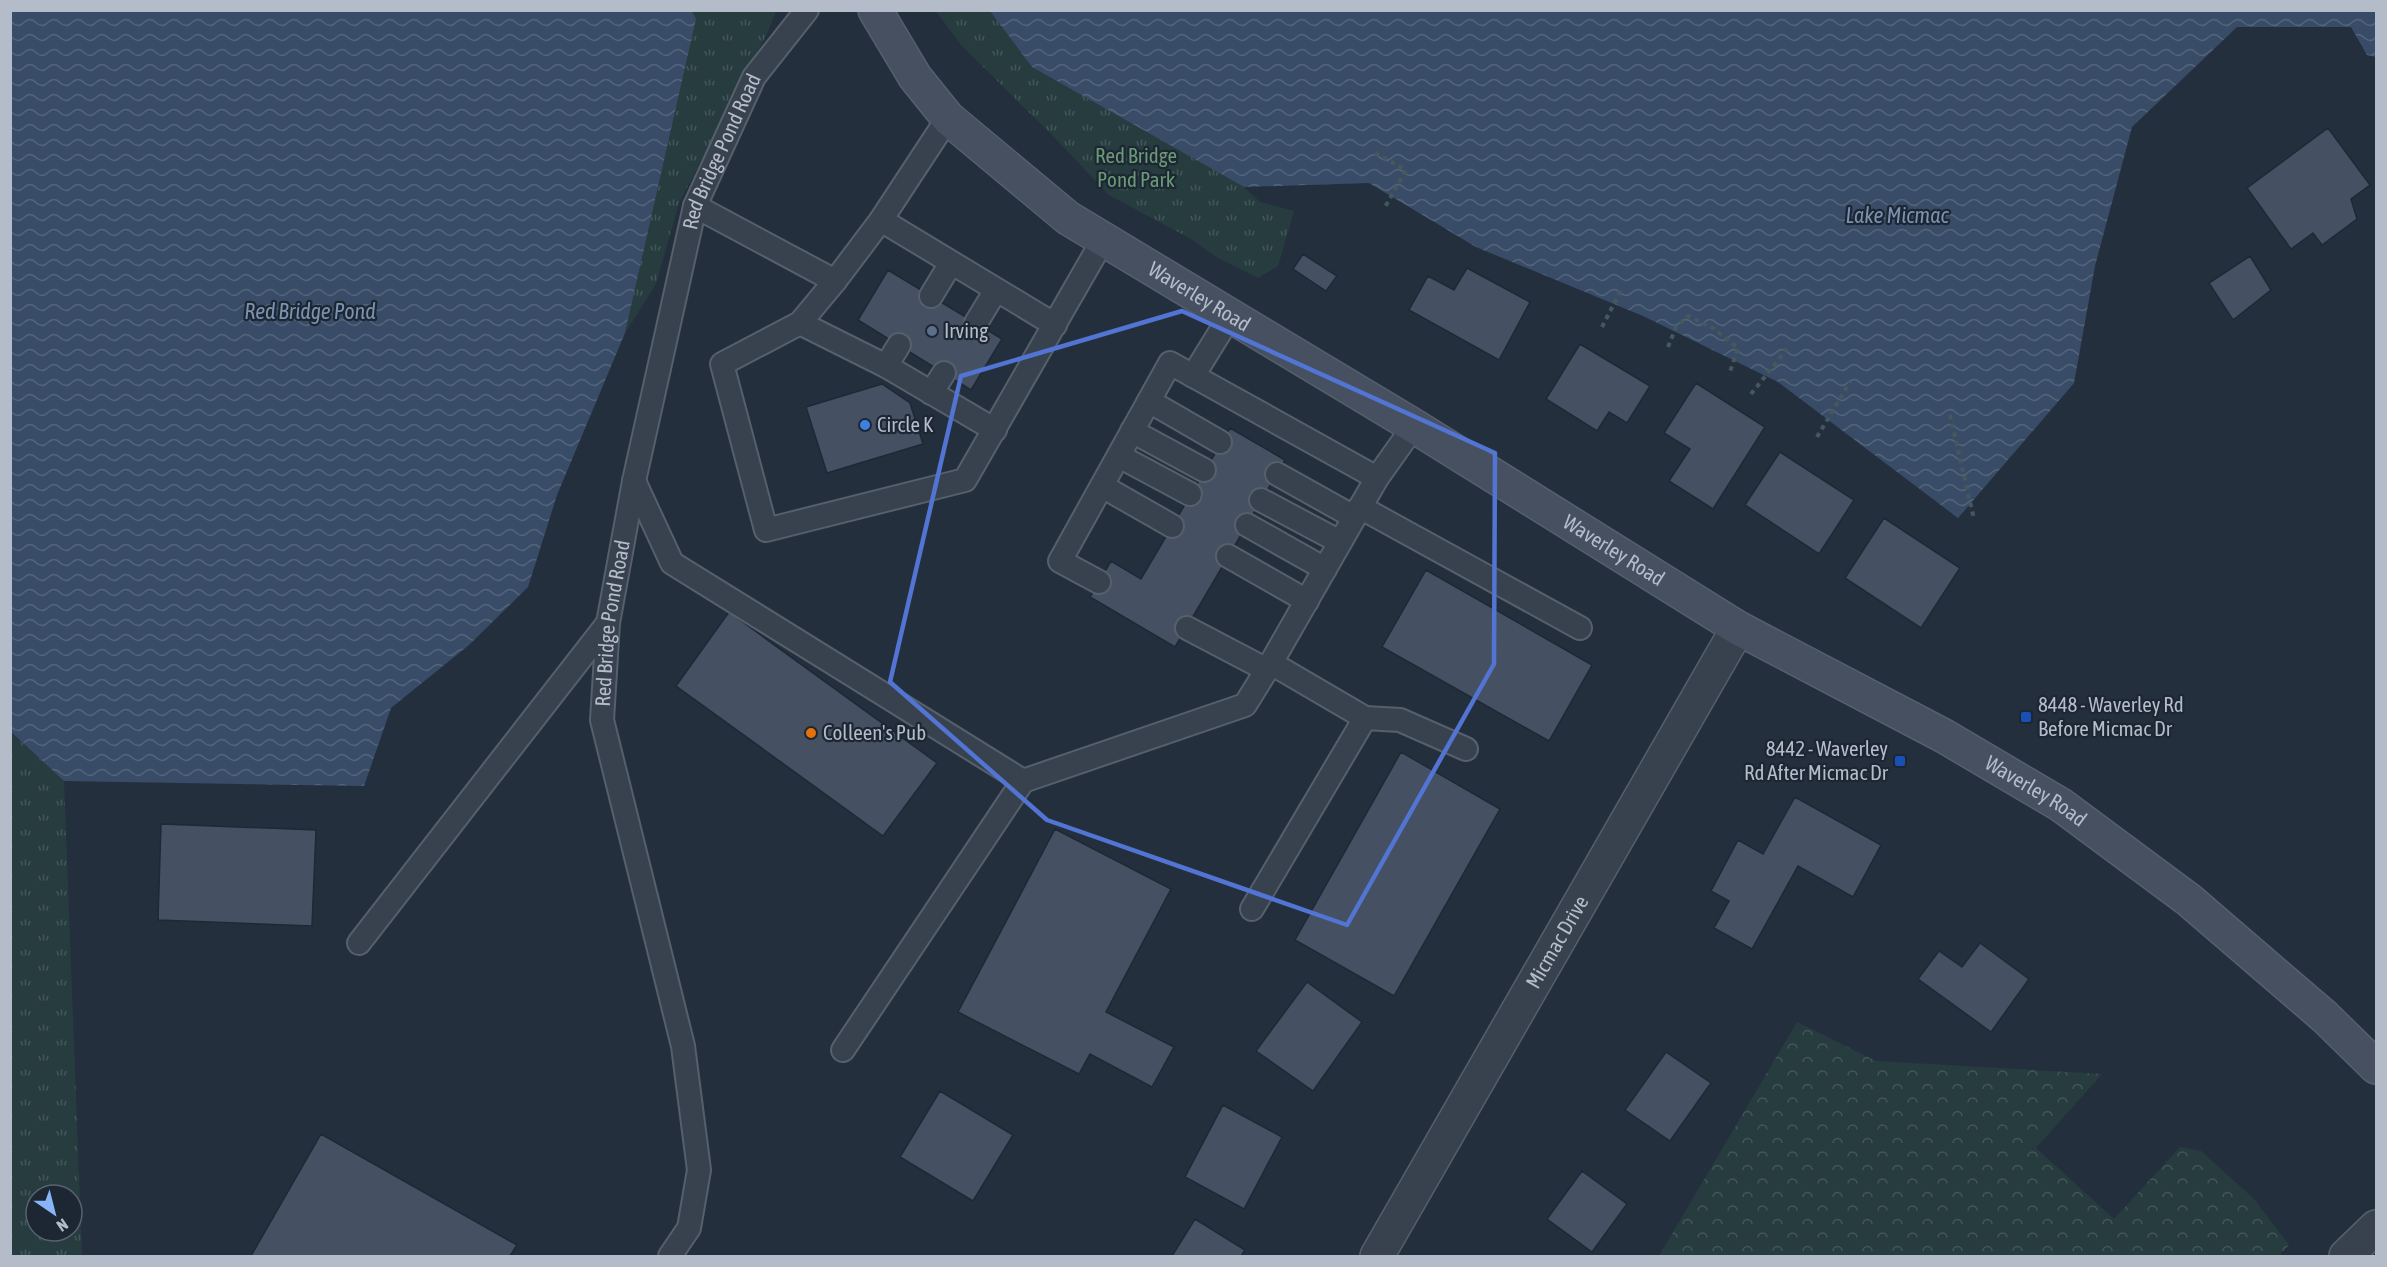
<svg xmlns="http://www.w3.org/2000/svg" width="2387" height="1267" viewBox="0 0 2387 1267" font-family="'Asap Condensed',sans-serif">
<style>
.forest{fill:url(#forest-crowns)}
.park{fill:url(#park-tufts);fill-rule:evenodd}
.water{fill:url(#water-waves)}
.building{fill:#455162;stroke:#1f2835;stroke-width:1.5}
.lines{fill:none;stroke-linecap:round;stroke-linejoin:round}
.service-casing{stroke:#565f6c;stroke-width:26}
.minor-casing{stroke:#565f6c;stroke-width:36}
.secondary-casing{stroke:#565f6c;stroke-width:36}
.path{stroke:#44595c;stroke-width:4;stroke-dasharray:4.5 4.5;stroke-linecap:butt}
.service{stroke:#38414e;stroke-width:22}
.minor{stroke:#38414e;stroke-width:33}
.secondary{stroke:#465061;stroke-width:33}
.marked{fill:none;stroke:#5274d3;stroke-width:4.5;stroke-linejoin:round}
.service-dot{fill:#5c6f8a;stroke:#1d2633;stroke-width:2}
.shop-dot{fill:#3f7fe0;stroke:#1d2633;stroke-width:2}
.transit-dot{fill:#1a4fb4;stroke:#1d2633;stroke-width:2}
.food-dot{fill:#e8710a;stroke:#1d2633;stroke-width:2}
.labels{text-anchor:middle;stroke-width:4.5;stroke-linejoin:round;paint-order:stroke}
.street-label{font-size:21px;fill:#b4bcc9;stroke:#1d2633}
.park-label{font-size:21px;fill:#6b9a76;stroke:#1d2633}
.poi-label{font-size:21px;fill:#b4bcc9;stroke:#1d2633;text-anchor:start}
.water-label{font-size:22px;font-style:italic;fill:#7c92b1;stroke:#1d2633}
</style>
<defs>
<pattern id="forest-crowns" width="20" height="18" patternUnits="userSpaceOnUse" patternTransform="scale(1.5)"><rect width="20" height="18" fill="#263c3f"/><path d="M2 6a3 3 0 1 1 6 0M12 15a3 3 0 1 1 6 0" fill="none" stroke="#435659"/></pattern>
<pattern id="park-tufts" width="24" height="20" patternUnits="userSpaceOnUse" patternTransform="scale(1.5)"><rect width="24" height="20" fill="#263c3f"/><path d="M3 7l-1-3M5 7V3M7 7l1-3M15 17l-1-3M17 17v-4M19 17l1-3" fill="none" stroke="#435659"/></pattern>
<pattern id="water-waves" width="16" height="10" patternUnits="userSpaceOnUse" patternTransform="scale(1.5)"><rect width="16" height="10" fill="#394c67"/><path d="M0 5q4-4 8 0t8 0" fill="none" stroke="#53647b"/></pattern>
</defs>
<rect width="100%" height="100%" fill="#242f3e"/>
<path class="forest" d="M 1797,1022 L 1876,1061 L 2102,1074 L 2036,1148 L 2114,1219 L 2180,1147 L 2201,1151 L 2254,1199 L 2289,1245 L 2278,1256 L 1659,1256 Z"/>
<path class="park" d="M 692,11 L 776,11 L 767,34 L 679,203 L 656,284 L 625,333 L 696,19 Z
M 936,11 L 990,11 L 1032,67 L 1244,187 L 1260,202 L 1294,211 L 1278,266 L 1258,278 L 1218,258 L 1191,239 L 1109,195 L 1053,136 L 961,45 Z
M 10,732 L 64,781 L 82,1256 L 11,1256 ZM 36,1195 L 72,1195 L 72,1231 L 36,1231 Z"/>
<path class="water" d="M 2376,10 L 2376,57 L 2367,55 L 2351,27 L 2237,27 L 2132,127 L 2095,266 L 2074,383 L 1958,518 L 1778,382 L 1643,316 L 1476,247 L 1369,183 L 1244,187 L 1032,67 L 990,11 Z
M 10,11 L 692,11 L 696,19 L 625,333 L 557,495 L 528,587 L 469,645 L 391,708 L 364,786 L 64,781 L 11,732 Z"/>
<path class="building" d="M 2328,128 L 2370,185 L 2351,199 L 2357,219 L 2322,245 L 2313,233 L 2291,249 L 2247,188 Z
M 1303,254 L 1337,276 L 1326,291 L 1293,269 Z
M 2250,256 L 2271,290 L 2233,320 L 2209,283 Z
M 1467,268 L 1530,302 L 1499,360 L 1409,310 L 1428,276 L 1454,290 Z
M 888,270 L 1002,339 L 971,390 L 858,320 Z
M 1580,344 L 1650,386 L 1627,423 L 1609,412 L 1597,431 L 1546,399 Z
M 1696,383 L 1765,427 L 1713,509 L 1669,481 L 1690,449 L 1664,433 Z
M 882,384 L 910,403 L 923,444 L 827,473 L 806,407 Z
M 1230,428 L 1285,460 L 1175,647 L 1090,597 L 1111,561 L 1141,579 Z
M 1780,452 L 1854,500 L 1819,554 L 1745,505 Z
M 1884,518 L 1960,568 L 1921,628 L 1845,578 Z
M 1426,570 L 1592,665 L 1549,741 L 1382,647 Z
M 729,612 L 937,763 L 883,836 L 676,686 Z
M 1401,752 L 1500,809 L 1394,996 L 1295,940 Z
M 1795,797 L 1881,845 L 1853,897 L 1798,866 L 1752,949 L 1714,928 L 1729,901 L 1711,891 L 1738,840 L 1763,854 Z
M 161,824 L 316,830 L 312,926 L 158,920 Z
M 1055,829 L 1171,889 L 1106,1012 L 1174,1047 L 1152,1087 L 1090,1054 L 1079,1074 L 958,1012 Z
M 1980,943 L 2029,979 L 1991,1032 L 1918,979 L 1939,951 L 1962,967 Z
M 1307,982 L 1362,1022 L 1313,1091 L 1256,1051 Z
M 1666,1052 L 1711,1083 L 1670,1141 L 1625,1110 Z
M 940,1091 L 1013,1135 L 973,1201 L 900,1157 Z
M 1223,1105 L 1282,1137 L 1244,1209 L 1185,1177 Z
M 321,1134 L 517,1245 L 510,1256 L 251,1256 Z
M 1582,1171 L 1627,1204 L 1592,1252 L 1547,1219 Z
M 1195,1219 L 1245,1250 L 1241,1256 L 1172,1256 Z"/>
<g class="lines">
<defs>
<g id="service">
<path d="M 695,206 L 835,281 L 800,323 L 722,364 L 766,530 L 965,480 L 1103,240"/>
<path d="M 881,220 L 1055,325"/>
<path d="M 835,281 L 881,220 L 948,118"/>
<path d="M 931,296 L 951,263"/>
<path d="M 800,323 L 886,366 L 995,430"/>
<path d="M 976,323 L 996,290"/>
<path d="M 886,366 L 899,345"/>
<path d="M 1193,376 L 1230,316"/>
<path d="M 931,393 L 944,373"/>
<path d="M 1149,401 L 1220,442"/>
<path d="M 1132,431 L 1204,470"/>
<path d="M 1119,456 L 1190,494"/>
<path d="M 1277,474 L 1354,517"/>
<path d="M 634,481 L 672,563 L 1023,781 L 1245,705 L 1271,663 L 1377,478 L 1414,426"/>
<path d="M 1102,486 L 1172,526"/>
<path d="M 1261,500 L 1340,542"/>
<path d="M 1360,507 L 1580,628"/>
<path d="M 1247,525 L 1325,569"/>
<path d="M 1228,556 L 1307,601"/>
<path d="M 1099,582 L 1060,561 L 1170,363 L 1377,478"/>
<path d="M 1187,628 L 1267,670"/>
<path d="M 1365,718 L 1400,720 L 1466,749"/>
<path d="M 1252,909 L 1365,718 L 1271,663"/>
<path d="M 359,943 L 608,623"/>
<path d="M 843,1050 L 1023,781"/>
<path id="s1" d="M 670,1256 L 689,1228 L 699,1170 L 683,1046 L 602,720 L 608,623 L 634,481 L 695,206 L 754,77 L 807,10"/>
</g>
<g id="minor">
<path id="s2" d="M 1377,1256 L 1738,628"/>
<path d="M 2346,1256 L 2376,1227"/>
</g>
<g id="secondary">
<path id="s3" d="M 875,10 L 915,77 L 948,118 L 1068,218 L 1414,426 L 1738,628 L 1944,736 L 2061,805 L 2189,900 L 2325,1017 L 2376,1067"/>
</g>
</defs>
<use href="#service" class="service-casing"/>
<use href="#minor" class="minor-casing"/>
<use href="#secondary" class="secondary-casing"/>
<path class="path" d="M 1375,153 L 1406,170 L 1385,207
M 1602,327 L 1622,288
M 1668,347 L 1676,327 L 1688,316 L 1713,328 L 1738,348 L 1729,375
M 1751,394 L 1787,349
M 1950,415 L 1974,519
M 1817,437 L 1850,382"/>
<use href="#service" class="service"/>
<use href="#minor" class="minor"/>
<use href="#secondary" class="secondary"/>
</g>
<path class="marked" d="M 1182,311 L 1495,453 L 1494,664 L 1347,925 L 1047,820 L 890,682 L 961,376 Z"/>
<circle class="service-dot" cx="932" cy="331" r="6"/>
<circle class="shop-dot" cx="865" cy="425" r="6"/>
<g class="transit-dot">
<rect x="2020" y="711" width="12" height="12" rx="3"/>
<rect x="1894" y="755" width="12" height="12" rx="3"/>
</g>
<circle class="food-dot" cx="811" cy="733" r="6"/>
<g class="labels">
<g class="street-label">
<text dy="7" stroke="none"><textPath href="#s1" startOffset="1137">Red Bridge Pond Road</textPath></text>
<text dy="7" stroke="none"><textPath href="#s3" startOffset="440">Waverley Road</textPath></text>
<text dy="7" stroke="none"><textPath href="#s3" startOffset="926">Waverley Road</textPath></text>
<text dy="7" stroke="none"><textPath href="#s1" startOffset="651">Red Bridge Pond Road</textPath></text>
<text dy="7" stroke="none"><textPath href="#s3" startOffset="1412">Waverley Road</textPath></text>
<text dy="7" stroke="none"><textPath href="#s2" startOffset="362">Micmac Drive</textPath></text>
</g>
<g class="park-label">
<text x="1136" y="163">Red Bridge<tspan x="1136" dy="24">Pond Park</tspan></text>
</g>
<g class="poi-label">
<text x="944" y="338">Irving</text>
<text x="877" y="432">Circle K</text>
<text x="2038" y="712">8448 - Waverley Rd<tspan x="2038" dy="24">Before Micmac Dr</tspan></text>
<text x="823" y="740">Colleen's Pub</text>
<text x="1888" y="756" text-anchor="end">8442 - Waverley<tspan x="1888" dy="24">Rd After Micmac Dr</tspan></text>
</g>
<g class="water-label">
<text x="1897" y="223">Lake Micmac</text>
<text x="310" y="319">Red Bridge Pond</text>
</g>
</g>
<rect width="2387" height="1267" fill="none" stroke="#b4bcc9" stroke-width="24"/>
<g transform="translate(54 1213) rotate(145)"><circle r="28" fill="#1d2633" stroke="#59626f" stroke-width="1.5"/>
<path d="M0-4.5L10 22L0 15L-10 22Z" fill="#8ab4f8"/>
<text y="-9" font-size="16" font-weight="bold" text-anchor="middle" fill="#b4bcc9">N</text>
</g>
</svg>
